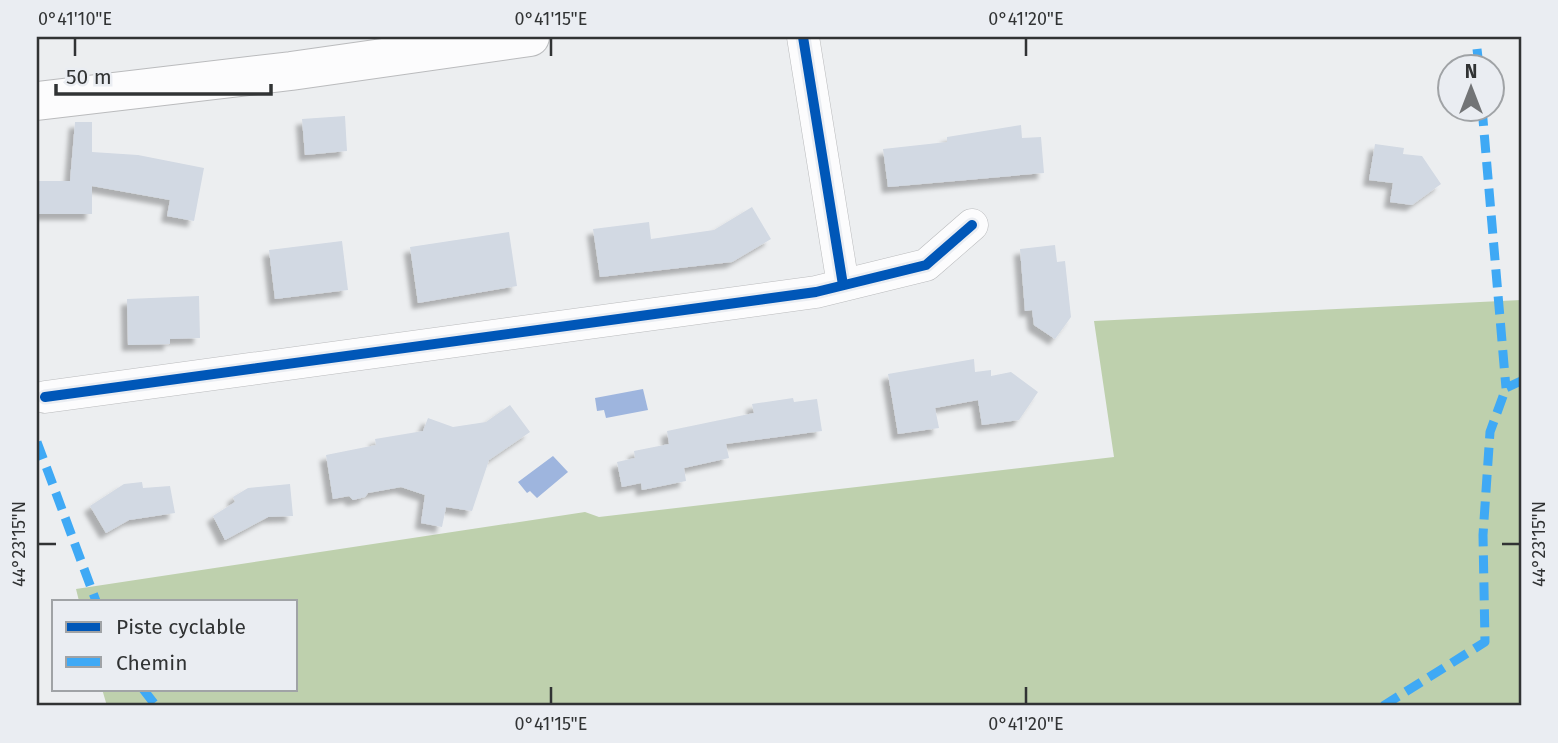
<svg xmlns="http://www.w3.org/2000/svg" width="1558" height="743" viewBox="0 0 1558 743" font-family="'Fira Sans',sans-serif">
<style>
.forest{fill:#bed0ad}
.water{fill:#9eb5de}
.building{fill:#d2d9e3;filter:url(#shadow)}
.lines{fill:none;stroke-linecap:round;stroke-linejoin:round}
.street-casing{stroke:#babbbd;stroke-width:33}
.secondary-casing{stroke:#babbbd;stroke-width:40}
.street{stroke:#fcfcfd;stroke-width:32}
.secondary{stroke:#fcfcfd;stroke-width:38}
.quiet{stroke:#3fa9f5;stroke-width:9;stroke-dasharray:18 9;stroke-linecap:butt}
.cycleway-casing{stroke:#eaedf2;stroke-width:15}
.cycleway{stroke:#0057b8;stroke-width:10}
.ticks{fill:none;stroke:#313334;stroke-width:2.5}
.neatline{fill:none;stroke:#313334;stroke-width:2.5}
.ticks-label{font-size:18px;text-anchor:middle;fill:#313334}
</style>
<defs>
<filter id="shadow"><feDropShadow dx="-6" dy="6" stdDeviation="2" flood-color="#0004"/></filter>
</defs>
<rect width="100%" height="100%" fill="#eceef0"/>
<path class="forest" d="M 1521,300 L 1521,706 L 107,706 L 102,689 L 296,689 L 296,601 L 79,601 L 76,589 L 585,512 L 599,517 L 1114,457 L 1094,321 Z"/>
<path class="water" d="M 643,389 L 648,410 L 606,418 L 604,410 L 597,411 L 595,398 Z
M 553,456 L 568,472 L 537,498 L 530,491 L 527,493 L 518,482 Z"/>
<path class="building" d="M 345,116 L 347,151 L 305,155 L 302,119 Z
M 75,122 L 92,122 L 92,152 L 138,155 L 204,168 L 194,221 L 167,216 L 170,200 L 92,186 L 92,214 L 37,214 L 37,181 L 70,181 Z
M 1021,125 L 1022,138 L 1041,137 L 1044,173 L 888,187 L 883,149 L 947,142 L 947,137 Z
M 1375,144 L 1404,148 L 1403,154 L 1422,156 L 1441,184 L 1412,205 L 1390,202 L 1393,183 L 1369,180 Z
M 752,207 L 771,239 L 732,262 L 600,277 L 593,229 L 649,222 L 651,239 L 714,230 Z
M 509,232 L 517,286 L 418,303 L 410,247 Z
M 342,241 L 348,290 L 275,299 L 269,250 Z
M 1055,245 L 1057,262 L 1065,261 L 1071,317 L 1055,339 L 1034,325 L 1032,310 L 1025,311 L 1020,249 Z
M 199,296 L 200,338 L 170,339 L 170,344 L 128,345 L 127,299 Z
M 974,359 L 975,372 L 991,370 L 991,376 L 1011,372 L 1038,392 L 1019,420 L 982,425 L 978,400 L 935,408 L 939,428 L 898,434 L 888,374 Z
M 793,398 L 794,402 L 817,399 L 822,431 L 726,444 L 729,458 L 684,468 L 686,481 L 642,490 L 641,483 L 622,487 L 617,462 L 635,458 L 634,451 L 669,444 L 667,431 L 754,413 L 752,404 Z
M 510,405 L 530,432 L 489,460 L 472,511 L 446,507 L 442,527 L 421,523 L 425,495 L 401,487 L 368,493 L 365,497 L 353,500 L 349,496 L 333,499 L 326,455 L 376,445 L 375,439 L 423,431 L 428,418 L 453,427 L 486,422 Z
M 142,482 L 143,488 L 170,486 L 175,513 L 129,520 L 106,533 L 90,506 L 124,484 Z
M 290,484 L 293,516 L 268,517 L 225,540 L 213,516 L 235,502 L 233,497 L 248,488 Z"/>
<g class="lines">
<defs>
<path id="street" d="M 803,37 L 843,285
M 45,397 L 816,292 L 926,265 L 972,225"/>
<path id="secondary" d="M 37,101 L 291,71 L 530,37"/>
</defs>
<use href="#street" class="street-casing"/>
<use href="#secondary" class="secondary-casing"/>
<use href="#street" class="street"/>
<use href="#secondary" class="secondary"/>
<path class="quiet" d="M 1477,49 L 1479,66
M 1482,108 L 1506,388
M 37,442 L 96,601
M 143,689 L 156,706
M 1383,706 L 1485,642 L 1483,535 L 1490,432 L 1506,388 L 1521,381"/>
<defs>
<path id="cycleway" d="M 803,37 L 843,285
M 45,397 L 816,292 L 926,265 L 972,225"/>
</defs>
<use href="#cycleway" class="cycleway-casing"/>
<use href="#cycleway" class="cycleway"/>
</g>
<path class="ticks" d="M 75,38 L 75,56M 551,38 L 551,56M 1026,38 L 1026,56M 38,544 L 56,544M 1502,544 L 1520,544M 551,687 L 551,704M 1026,687 L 1026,704"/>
<rect width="1558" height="743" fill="none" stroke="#eaedf2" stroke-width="77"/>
<rect x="52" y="600" width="245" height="91" fill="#eaedf2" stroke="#a0a3a6" stroke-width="2"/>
<rect x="66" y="622" width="35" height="10" fill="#0057b8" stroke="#a0a3a6" stroke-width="2"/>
<text x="116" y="634" font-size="21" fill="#313334">Piste cyclable</text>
<rect x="66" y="657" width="35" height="10" fill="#3fa9f5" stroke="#a0a3a6" stroke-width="2"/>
<text x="116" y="670" font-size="21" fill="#313334">Chemin</text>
<g transform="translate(1471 88)"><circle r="33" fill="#eaedf2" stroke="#a0a3a6" stroke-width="2"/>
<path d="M0-5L12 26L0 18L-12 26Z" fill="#727476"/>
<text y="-10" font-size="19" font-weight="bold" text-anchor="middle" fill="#313334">N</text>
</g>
<path d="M56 84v10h215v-10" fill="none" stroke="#313334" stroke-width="3.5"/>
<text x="66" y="84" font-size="21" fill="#313334" stroke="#eaedf2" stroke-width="5" paint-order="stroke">50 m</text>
<rect x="38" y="38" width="1482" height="666" class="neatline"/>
<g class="ticks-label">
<text x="75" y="25">0°41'10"E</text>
<text x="551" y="25">0°41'15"E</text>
<text x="1026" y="25">0°41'20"E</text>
<text transform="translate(19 544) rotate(-90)" y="6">44°23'15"N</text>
<text transform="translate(1539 544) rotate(-90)" y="6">44°23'15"N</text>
<text x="551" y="730">0°41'15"E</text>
<text x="1026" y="730">0°41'20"E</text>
</g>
</svg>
